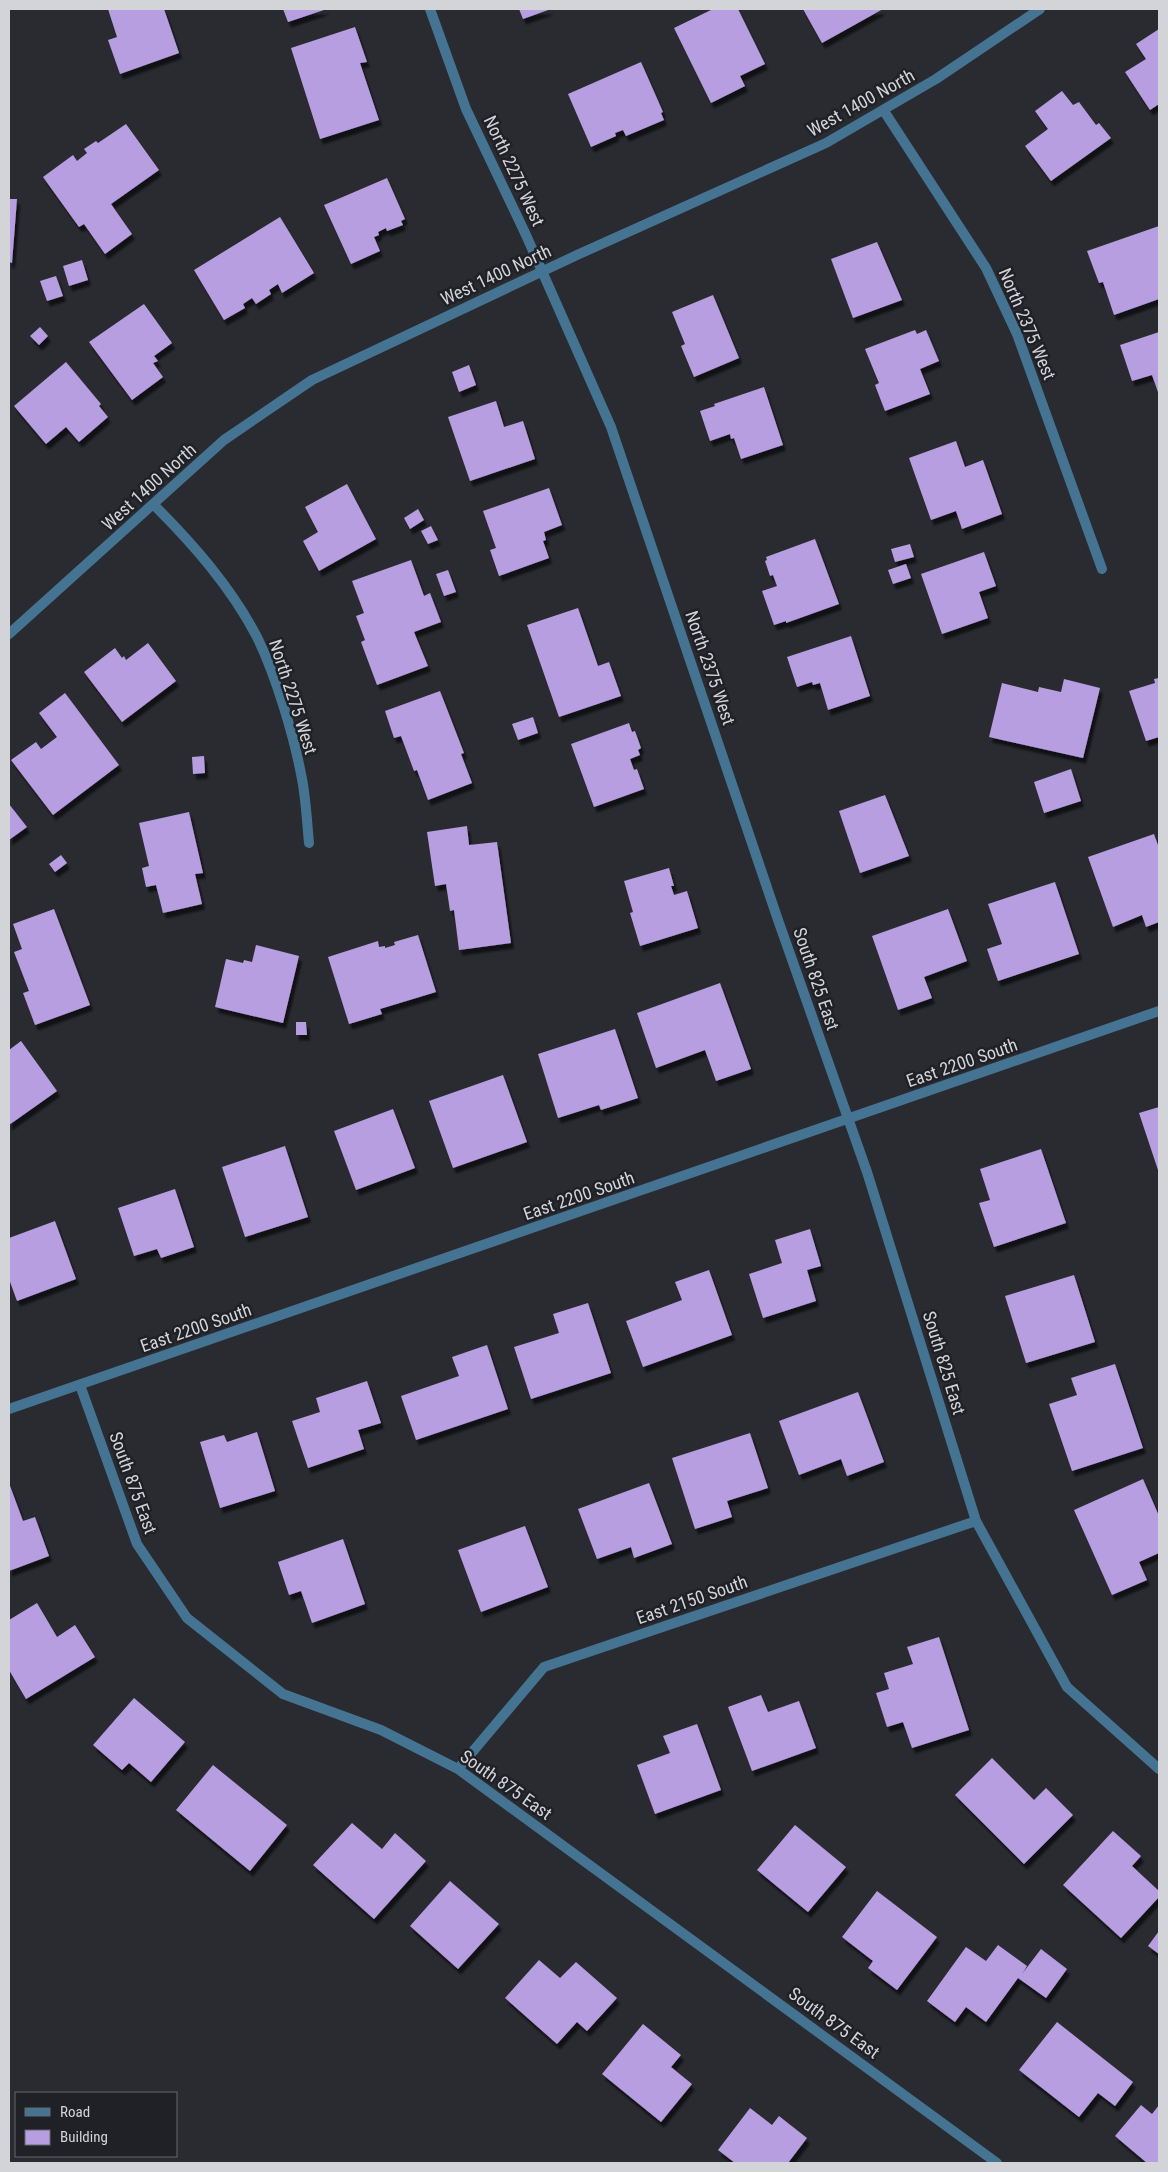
<svg xmlns="http://www.w3.org/2000/svg" width="1168" height="2172" viewBox="0 0 1168 2172" font-family="'Roboto Condensed',sans-serif">
<style>
.building{fill:#b79ee0;filter:url(#shadow)}
.lines{fill:none;stroke-linecap:round;stroke-linejoin:round}
.minor{stroke:#457493;stroke-width:10}
.labels{text-anchor:middle;stroke-width:5;stroke-linejoin:round;paint-order:stroke}
.street-label{font-size:18px;fill:#d3d4d8;stroke:#1f2127}
</style>
<defs>
<filter id="shadow"><feDropShadow dx="3" dy="5.5" stdDeviation="1" flood-color="#0009"/></filter>
</defs>
<rect width="100%" height="100%" fill="#292b31"/>
<path class="building" d="M 108,9 L 164,9 L 179,53 L 120,74 L 108,40 L 117,37 Z
M 283,9 L 327,9 L 288,22 Z
M 519,9 L 551,9 L 523,19 Z
M 713,9 L 738,9 L 765,64 L 740,76 L 745,86 L 711,103 L 674,28 Z
M 803,9 L 883,9 L 822,43 Z
M 355,27 L 367,62 L 360,63 L 379,120 L 320,139 L 291,48 Z
M 1159,29 L 1159,104 L 1150,110 L 1125,72 L 1146,59 L 1136,44 Z
M 641,62 L 663,112 L 661,113 L 664,120 L 626,136 L 623,130 L 615,133 L 616,136 L 591,147 L 568,94 Z
M 1062,91 L 1073,105 L 1079,102 L 1096,125 L 1099,123 L 1111,138 L 1051,181 L 1025,146 L 1048,129 L 1035,111 Z
M 126,124 L 159,170 L 111,204 L 132,234 L 105,254 L 84,224 L 79,227 L 43,177 L 73,155 L 77,161 L 87,153 L 84,149 L 96,141 L 98,143 Z
M 387,178 L 405,219 L 401,221 L 403,225 L 387,231 L 386,228 L 378,232 L 379,235 L 374,237 L 380,251 L 351,264 L 324,205 Z
M 9,199 L 17,199 L 12,263 L 9,262 Z
M 280,217 L 314,273 L 282,293 L 278,284 L 269,290 L 271,294 L 256,304 L 252,298 L 243,304 L 245,308 L 224,320 L 194,270 Z
M 1159,226 L 1159,299 L 1114,315 L 1103,282 L 1099,283 L 1087,251 Z
M 877,242 L 902,300 L 853,318 L 831,259 Z
M 82,260 L 88,280 L 69,286 L 63,266 Z
M 56,276 L 63,296 L 47,301 L 40,281 Z
M 713,295 L 739,358 L 694,377 L 681,346 L 685,344 L 672,312 Z
M 144,304 L 172,343 L 154,356 L 158,361 L 153,363 L 163,377 L 132,400 L 89,342 Z
M 40,327 L 48,336 L 39,345 L 30,336 Z
M 915,330 L 917,334 L 926,330 L 939,361 L 920,369 L 930,394 L 885,411 L 875,385 L 879,383 L 865,349 Z
M 1159,332 L 1159,395 L 1152,375 L 1132,381 L 1120,345 Z
M 66,362 L 101,404 L 99,406 L 108,417 L 79,442 L 66,427 L 46,444 L 14,406 Z
M 469,365 L 476,385 L 459,392 L 452,372 Z
M 764,387 L 783,445 L 741,459 L 734,438 L 731,439 L 730,434 L 710,441 L 700,411 L 715,406 L 714,404 Z
M 496,401 L 504,427 L 523,421 L 535,459 L 470,481 L 448,417 Z
M 956,441 L 965,467 L 983,460 L 1002,514 L 962,529 L 956,511 L 931,520 L 909,458 Z
M 347,484 L 376,539 L 319,571 L 303,541 L 318,532 L 305,507 Z
M 549,488 L 562,525 L 544,532 L 546,540 L 543,541 L 549,558 L 499,576 L 490,550 L 496,548 L 483,511 Z
M 418,509 L 424,520 L 410,529 L 404,518 Z
M 431,526 L 438,540 L 428,544 L 421,531 Z
M 815,539 L 839,604 L 786,623 L 786,621 L 774,625 L 762,591 L 777,586 L 773,575 L 770,576 L 765,561 L 767,560 L 766,557 Z
M 910,544 L 914,557 L 895,562 L 891,549 Z
M 984,552 L 996,586 L 979,592 L 988,618 L 942,634 L 921,574 Z
M 411,560 L 424,596 L 430,593 L 441,622 L 414,632 L 428,666 L 377,685 L 361,642 L 365,640 L 356,616 L 364,613 L 352,581 Z
M 906,564 L 911,578 L 893,584 L 888,570 Z
M 448,570 L 456,592 L 444,596 L 436,574 Z
M 578,608 L 598,666 L 609,662 L 621,696 L 559,717 L 527,625 Z
M 851,636 L 870,696 L 828,710 L 820,683 L 813,685 L 812,682 L 797,687 L 787,657 Z
M 148,643 L 176,681 L 122,722 L 84,672 L 115,648 L 122,658 L 124,656 L 126,660 Z
M 1159,678 L 1159,737 L 1146,741 L 1129,691 L 1155,683 L 1154,679 Z
M 1064,679 L 1100,688 L 1083,758 L 989,737 L 1002,683 L 1038,692 L 1039,687 L 1061,692 Z
M 440,691 L 464,753 L 461,754 L 472,783 L 428,800 L 417,770 L 414,771 L 401,736 L 394,738 L 385,711 Z
M 65,693 L 119,765 L 53,815 L 11,760 L 36,742 L 41,749 L 57,737 L 39,713 Z
M 533,717 L 538,733 L 518,740 L 512,724 Z
M 629,723 L 632,732 L 635,731 L 641,748 L 638,750 L 640,755 L 630,759 L 634,770 L 637,769 L 644,789 L 594,807 L 571,744 Z
M 204,756 L 205,773 L 193,774 L 192,757 Z
M 1071,769 L 1081,801 L 1044,813 L 1034,782 Z
M 885,795 L 909,856 L 860,873 L 839,811 Z
M 9,804 L 27,827 L 9,840 Z
M 189,812 L 203,873 L 195,874 L 202,904 L 163,913 L 156,885 L 146,887 L 142,868 L 149,866 L 139,823 Z
M 467,826 L 469,845 L 497,842 L 511,943 L 459,950 L 454,910 L 450,911 L 446,884 L 435,886 L 427,832 Z
M 1154,834 L 1159,848 L 1159,922 L 1146,927 L 1142,915 L 1113,927 L 1088,857 Z
M 61,855 L 67,863 L 55,872 L 49,864 Z
M 669,868 L 674,886 L 671,886 L 674,895 L 687,891 L 698,928 L 640,946 L 630,913 L 633,912 L 624,881 Z
M 1055,882 L 1079,954 L 998,981 L 987,949 L 1002,944 L 988,904 Z
M 54,909 L 90,1005 L 35,1025 L 23,993 L 29,991 L 14,952 L 22,949 L 13,924 Z
M 948,909 L 967,961 L 924,977 L 932,998 L 898,1010 L 872,936 Z
M 418,935 L 436,992 L 380,1009 L 382,1014 L 349,1024 L 328,957 L 378,941 L 379,947 L 385,946 L 385,948 L 395,945 L 394,942 Z
M 256,945 L 299,956 L 283,1023 L 215,1007 L 226,959 L 243,963 L 244,960 L 252,962 Z
M 720,983 L 751,1069 L 716,1081 L 705,1050 L 656,1068 L 637,1013 Z
M 296,1022 L 306,1022 L 307,1035 L 296,1035 Z
M 615,1029 L 638,1098 L 601,1110 L 599,1105 L 558,1118 L 538,1054 Z
M 21,1041 L 57,1091 L 9,1125 L 9,1050 Z
M 503,1075 L 527,1142 L 453,1168 L 429,1101 Z
M 1159,1107 L 1159,1173 L 1139,1113 Z
M 393,1109 L 415,1168 L 356,1190 L 334,1131 Z
M 285,1146 L 308,1217 L 245,1237 L 222,1167 Z
M 1041,1149 L 1066,1223 L 994,1247 L 979,1203 L 990,1200 L 980,1169 Z
M 175,1189 L 194,1247 L 161,1258 L 157,1249 L 134,1256 L 118,1208 Z
M 55,1221 L 76,1279 L 17,1301 L 9,1279 L 9,1238 Z
M 810,1229 L 821,1266 L 807,1270 L 816,1301 L 763,1318 L 749,1274 L 782,1263 L 775,1240 Z
M 709,1270 L 732,1335 L 643,1367 L 626,1321 L 682,1300 L 675,1282 Z
M 1074,1275 L 1095,1342 L 1026,1363 L 1005,1296 Z
M 588,1303 L 611,1373 L 531,1399 L 514,1347 L 559,1333 L 553,1314 Z
M 487,1345 L 508,1409 L 416,1440 L 401,1396 L 459,1376 L 452,1357 Z
M 1115,1364 L 1143,1448 L 1072,1471 L 1049,1404 L 1077,1395 L 1071,1378 Z
M 367,1381 L 381,1423 L 358,1430 L 364,1449 L 308,1468 L 292,1421 L 320,1412 L 316,1398 Z
M 858,1392 L 884,1462 L 847,1476 L 841,1459 L 799,1475 L 779,1421 Z
M 257,1432 L 275,1491 L 220,1508 L 200,1442 L 224,1435 L 227,1442 Z
M 750,1433 L 768,1488 L 727,1501 L 732,1517 L 695,1529 L 672,1458 Z
M 1143,1479 L 1159,1516 L 1159,1553 L 1139,1562 L 1147,1580 L 1112,1595 L 1074,1510 Z
M 9,1483 L 23,1521 L 35,1517 L 49,1556 L 9,1571 Z
M 649,1483 L 672,1544 L 634,1558 L 631,1547 L 597,1559 L 578,1509 Z
M 525,1526 L 548,1587 L 481,1612 L 458,1550 Z
M 343,1539 L 365,1604 L 312,1623 L 301,1591 L 289,1595 L 278,1562 Z
M 37,1603 L 57,1637 L 75,1625 L 95,1657 L 26,1699 L 9,1670 L 9,1620 Z
M 939,1637 L 969,1730 L 912,1748 L 903,1722 L 887,1727 L 876,1693 L 889,1689 L 884,1673 L 913,1664 L 907,1647 Z
M 761,1695 L 768,1712 L 799,1701 L 816,1748 L 752,1771 L 728,1707 Z
M 134,1698 L 185,1742 L 151,1782 L 129,1763 L 122,1770 L 93,1745 Z
M 697,1724 L 721,1790 L 655,1814 L 637,1765 L 670,1753 L 663,1736 Z
M 992,1758 L 1034,1800 L 1046,1788 L 1073,1815 L 1024,1864 L 955,1795 Z
M 213,1765 L 287,1825 L 250,1871 L 176,1810 Z
M 352,1823 L 382,1849 L 395,1833 L 426,1861 L 374,1919 L 313,1865 Z
M 795,1825 L 846,1867 L 808,1912 L 757,1870 Z
M 1113,1831 L 1141,1856 L 1132,1866 L 1159,1891 L 1159,1897 L 1121,1938 L 1063,1885 Z
M 450,1881 L 499,1924 L 458,1969 L 410,1926 Z
M 877,1891 L 937,1937 L 897,1990 L 868,1968 L 873,1961 L 842,1937 Z
M 1159,1931 L 1159,1954 L 1148,1946 Z
M 998,1945 L 1027,1966 L 1022,1974 L 1041,1949 L 1067,1969 L 1046,1998 L 1018,1978 L 986,2022 L 966,2007 L 955,2022 L 927,2001 L 966,1947 L 986,1961 Z
M 539,1960 L 560,1978 L 576,1962 L 617,1998 L 587,2031 L 577,2022 L 557,2044 L 505,1998 Z
M 1057,2022 L 1133,2082 L 1115,2106 L 1098,2093 L 1079,2117 L 1019,2070 Z
M 643,2024 L 681,2055 L 671,2067 L 692,2084 L 661,2122 L 602,2074 Z
M 1141,2105 L 1152,2114 L 1159,2105 L 1159,2163 L 1147,2163 L 1115,2136 Z
M 750,2108 L 772,2125 L 779,2116 L 807,2138 L 788,2163 L 735,2163 L 718,2150 Z"/>
<g class="lines">
<path class="minor" d="M 430,9 L 466,109 L 526,235 L 611,427 L 778,920 L 867,1172 L 976,1521 L 1067,1687 L 1159,1769
M 884,111 L 986,268 L 1017,334 L 1102,569
M 154,505 C 193,544 231,587 257,637 C 276,676 294,736 302,779 C 306,800 307,822 309,843
M 9,634 L 224,440 L 312,380 L 577,255 L 826,143 L 936,79 L 1040,9
M 80,1385 L 137,1544 L 187,1618 L 283,1694 L 381,1730 L 458,1769 L 997,2163
M 9,1409 L 1159,1011
M 458,1769 L 544,1667 L 976,1521"/>
</g>
<g class="labels">
<g class="street-label">
<text transform="translate(861 103) rotate(-29)" y="6">West 1400 North</text>
<text transform="translate(514 171) rotate(65)" y="6">North 2275 West</text>
<text transform="translate(496 275) rotate(-25)" y="6">West 1400 North</text>
<text transform="translate(1027 324) rotate(67)" y="6">North 2375 West</text>
<text transform="translate(149 487) rotate(-42)" y="6">West 1400 North</text>
<text transform="translate(710 668) rotate(71)" y="6">North 2375 West</text>
<text transform="translate(293 697) rotate(72)" y="6">North 2275 West</text>
<text transform="translate(816 979) rotate(71)" y="6">South 825 East</text>
<text transform="translate(962 1063) rotate(-19)" y="6">East 2200 South</text>
<text transform="translate(579 1196) rotate(-19)" y="6">East 2200 South</text>
<text transform="translate(196 1328) rotate(-19)" y="6">East 2200 South</text>
<text transform="translate(944 1363) rotate(73)" y="6">South 825 East</text>
<text transform="translate(133 1483) rotate(70)" y="6">South 875 East</text>
<text transform="translate(692 1600) rotate(-19)" y="6">East 2150 South</text>
<text transform="translate(506 1785) rotate(35)" y="6">South 875 East</text>
<text transform="translate(834 2023) rotate(36)" y="6">South 875 East</text>
</g>
</g>
<rect width="1168" height="2172" fill="none" stroke="#d3d4d8" stroke-width="20"/>
<rect x="15" y="2092" width="162" height="65" fill="#1f2127" stroke="#67696e"/>
<rect x="25" y="2108" width="25" height="8" fill="#457493" stroke="#67696e"/>
<text x="60" y="2117" font-size="15" fill="#d3d4d8">Road</text>
<rect x="25" y="2130" width="25" height="15" fill="#b79ee0" stroke="#67696e"/>
<text x="60" y="2142" font-size="15" fill="#d3d4d8">Building</text>
</svg>
